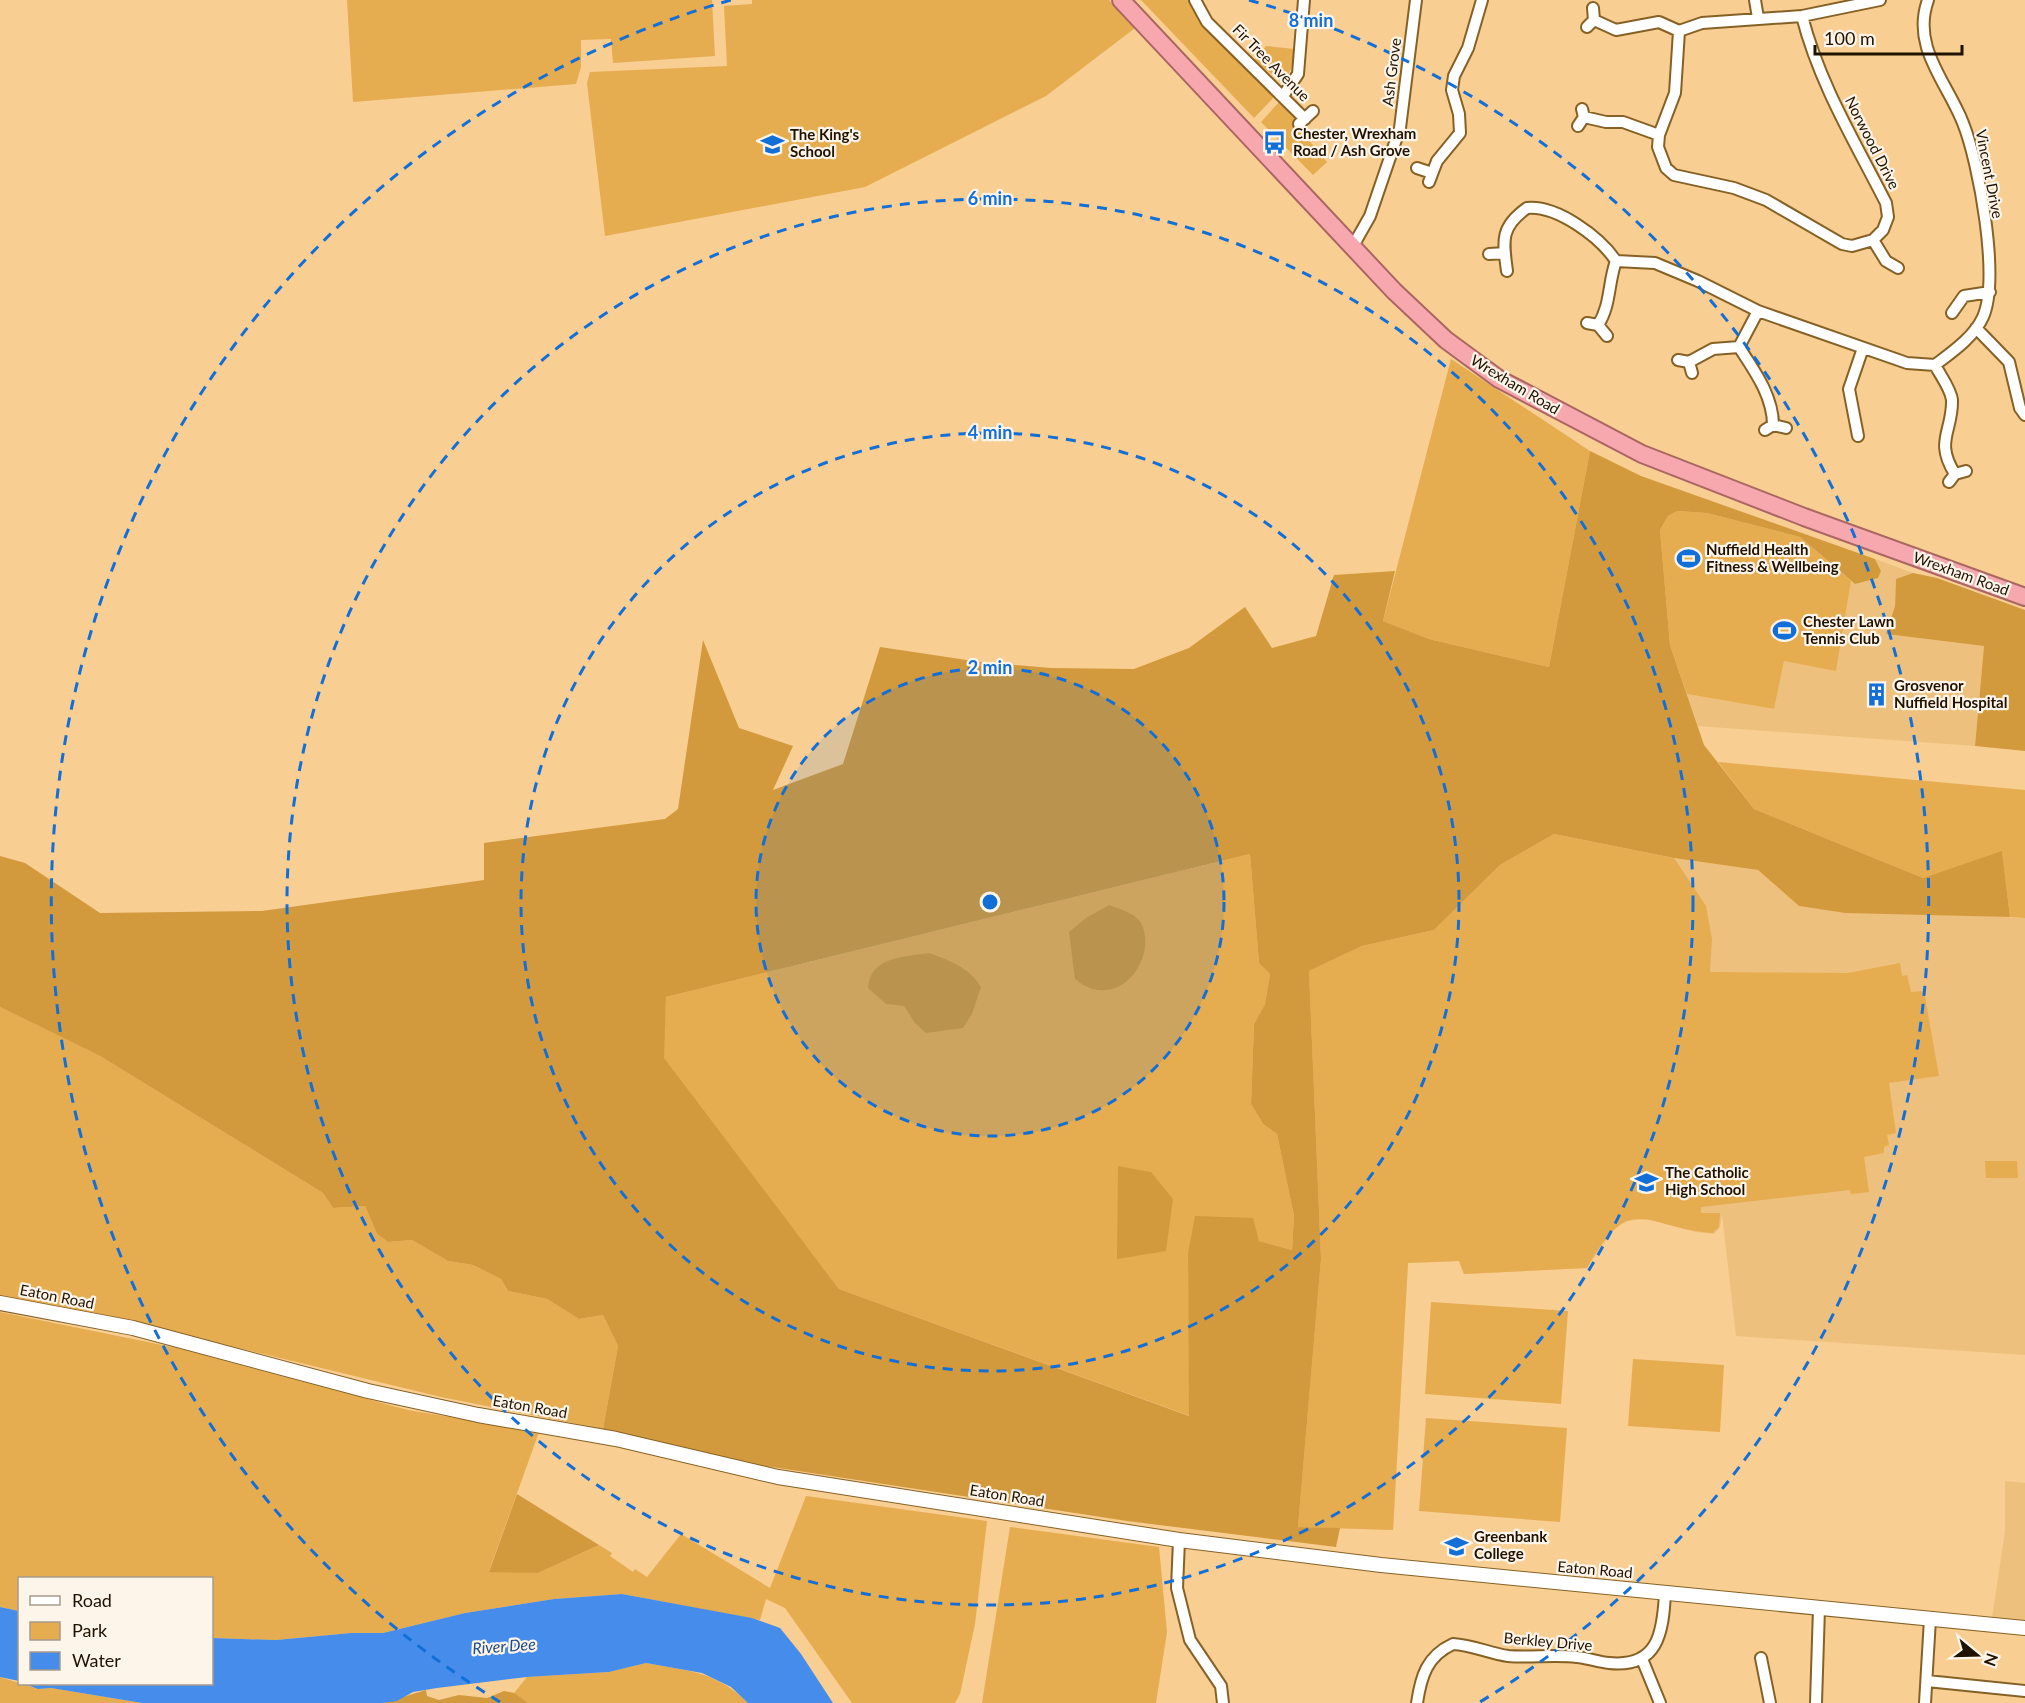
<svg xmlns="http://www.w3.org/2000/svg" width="2025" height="1703" viewBox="0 0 2025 1703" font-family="Lato,sans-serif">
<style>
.built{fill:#eec07d}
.green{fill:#e6ac50}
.forest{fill:#d29a3d;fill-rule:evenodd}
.water{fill:#468deb}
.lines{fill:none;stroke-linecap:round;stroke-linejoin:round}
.minor-casing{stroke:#866125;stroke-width:14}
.tertiary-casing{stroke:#866125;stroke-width:16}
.trunk-casing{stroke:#aa6663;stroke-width:20}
.minor{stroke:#fff;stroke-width:10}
.tertiary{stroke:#fff;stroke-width:14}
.trunk{stroke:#f6a8ae;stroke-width:16}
.ring{fill:none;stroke:#136fd8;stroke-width:3;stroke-dasharray:10 8}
.labels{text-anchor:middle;stroke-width:4.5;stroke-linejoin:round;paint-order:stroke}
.street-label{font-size:15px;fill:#211200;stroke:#fef5ea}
.poi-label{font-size:15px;font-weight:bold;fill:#211200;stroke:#fef5ea;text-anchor:start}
.water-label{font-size:16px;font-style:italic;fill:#1c4b87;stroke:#fef5ea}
.centre{fill:#136fd8;stroke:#fef5ea;stroke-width:3}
.ring-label{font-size:18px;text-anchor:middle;font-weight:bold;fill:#136fd8;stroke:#fef5ea;stroke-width:4.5;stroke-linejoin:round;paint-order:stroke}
</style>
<rect width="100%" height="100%" fill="#f8ce92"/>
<path class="built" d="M 1875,559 L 1913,573 L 1896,579 L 1895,606 L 1886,634 L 1984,646 L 1975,746 L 1698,726 L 1687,694 L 1774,709 L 1784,661 L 1836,670 L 1851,581 L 1856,584 L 1881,571 Z
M 1674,858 L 1758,870 L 1799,906 L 1845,913 L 1893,912 L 2025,918 L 2025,1355 L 1736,1336 L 1722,1214 L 1720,1227 L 1714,1234 L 1696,1232 L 1648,1219 L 1624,1221 L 1616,1226 L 1587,1268 L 1464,1274 L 1459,1261 L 1408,1263 L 1393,1530 L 1298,1527 L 1321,1259 L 1309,971 Z
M 2005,1481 L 2025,1483 L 2025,1621 L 1992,1618 L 2005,1531 Z"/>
<path class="green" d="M 347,0 L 712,0 L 715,56 L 613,63 L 611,39 L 581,40 L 581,67 L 576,84 L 353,102 Z
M 752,0 L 1109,0 L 1135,28 L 1046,96 L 865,187 L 605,236 L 587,83 L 590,72 L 727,66 L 724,6 L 752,4 Z
M 1141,0 L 1191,0 L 1276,95 L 1254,118 Z
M 1266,46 L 1295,49 C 1292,88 1277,81 1254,60 Z
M 1281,100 L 1296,115 L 1294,120 L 1297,126 L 1327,162 L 1313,175 L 1261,122 Z
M 1451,359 L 1590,451 L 1549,667 L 1429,639 L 1383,621 Z
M 1677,511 L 1707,513 L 1800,537 L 1851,581 L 1836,671 L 1784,661 L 1774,709 L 1687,694 L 1670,645 L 1660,530 L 1668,516 Z
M 1718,762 L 2025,790 L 2025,918 L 2010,917 L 2002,852 L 1923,878 L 1754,809 Z
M 1554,834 L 1674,858 L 1706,906 L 1712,939 L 1710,972 L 1848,973 L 1900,963 L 1902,976 L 1907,975 L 1911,992 L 1924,991 L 1939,1076 L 1889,1083 L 1896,1133 L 1887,1135 L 1889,1145 L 1884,1147 L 1884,1153 L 1864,1157 L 1869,1192 L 1851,1194 L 1850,1190 L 1701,1207 L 1701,1213 L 1720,1213 L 1719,1227 L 1713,1233 C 1644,1228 1631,1189 1587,1268 L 1464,1274 L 1459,1261 L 1408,1263 L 1393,1530 L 1298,1527 L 1321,1259 L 1309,971 L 1362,946 L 1434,930 L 1500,865 Z
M 1250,854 L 1259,963 L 1270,974 L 1265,1004 L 1254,1024 L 1251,1104 L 1263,1124 L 1277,1134 L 1294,1216 L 1292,1250 L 1259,1241 L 1188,1253 L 1190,1416 L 839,1289 L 663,1058 L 666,997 Z
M 0,1007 L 100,1056 L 323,1193 L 333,1208 L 365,1206 L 377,1234 L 388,1242 L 412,1240 L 448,1261 L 473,1265 L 501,1279 L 508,1291 L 547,1299 L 579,1319 L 603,1315 L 618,1346 L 603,1429 L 441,1397 L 168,1331 L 0,1298 Z
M 1985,1161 L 2017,1161 L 2018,1178 L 1986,1178 Z
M 1431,1302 L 1568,1311 L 1561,1404 L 1425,1394 Z
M 0,1312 L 177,1348 L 408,1410 L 539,1432 L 489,1571 L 538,1573 L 599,1545 L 612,1553 L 610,1556 L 633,1572 L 635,1569 L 647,1577 L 681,1534 L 770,1588 L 806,1496 L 987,1521 L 975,1624 L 960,1694 L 955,1703 L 852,1703 L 785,1608 L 766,1599 L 760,1620 L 622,1594 L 554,1599 L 465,1613 L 383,1633 L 351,1633 L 276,1640 L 212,1638 L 212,1578 L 20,1578 L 19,1611 L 0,1607 Z
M 1633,1359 L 1724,1365 L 1720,1432 L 1628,1426 Z
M 1426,1418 L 1567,1428 L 1560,1522 L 1419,1511 Z
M 1010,1527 L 1159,1547 L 1167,1632 L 1156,1703 L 982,1703 Z
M 646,1663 C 688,1671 716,1671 748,1703 L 523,1703 L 514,1693 L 527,1677 L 609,1672 Z
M 0,1677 L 38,1689 L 51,1688 L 142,1703 L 0,1703 Z"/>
<path class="forest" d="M 1590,451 L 1641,476 L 1875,559 L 1881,571 L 1878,578 L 1855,584 L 1800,537 L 1707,513 L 1677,511 L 1668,516 L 1660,530 L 1670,645 L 1704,745 L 1754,809 L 1923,878 L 2002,851 L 2010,917 L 1845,913 L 1799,906 L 1758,870 L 1674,858 L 1554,834 L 1500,865 L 1434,930 L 1362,946 L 1309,971 L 1321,1259 L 1298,1527 L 1340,1528 L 1336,1547 L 1127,1521 L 739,1462 L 603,1429 L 618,1346 L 603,1315 L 579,1319 L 547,1299 L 508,1291 L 501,1279 L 473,1265 L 448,1261 L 412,1240 L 388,1242 L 377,1234 L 365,1206 L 333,1208 L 323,1193 L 100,1056 L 0,1007 L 0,856 L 25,863 L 100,913 L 262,911 L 484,880 L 484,843 L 665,819 L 678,809 L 703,640 L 739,728 L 793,746 L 773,790 L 843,764 L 880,647 L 980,662 L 1051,668 L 1134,669 L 1189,648 L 1245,607 L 1272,648 L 1316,636 L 1334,575 L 1395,571 L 1383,621 L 1429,639 L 1549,667 ZM 1250,854 L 1259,963 L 1270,974 L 1265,1004 L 1254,1024 L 1251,1104 L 1263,1124 L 1277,1134 L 1294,1216 L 1292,1250 L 1259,1241 L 1253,1218 L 1195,1216 L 1188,1253 L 1189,1416 L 839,1289 L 664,1058 L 666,997 Z
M 1913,573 L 1937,578 L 2025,610 L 2025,751 L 1975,746 L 1984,646 L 1886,634 L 1895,606 L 1896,579 Z
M 1109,905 C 1119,909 1135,913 1141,923 C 1159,957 1118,1015 1075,979 L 1069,932 L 1086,918 Z
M 929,953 C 949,960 970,968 981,987 L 972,1014 L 963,1028 L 926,1033 L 915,1023 L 904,1006 L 886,1004 L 868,988 C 870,956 905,957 929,953 Z
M 1118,1166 L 1151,1172 L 1173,1199 L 1166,1251 L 1117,1259 Z
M 517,1494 L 599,1545 L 538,1573 L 489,1572 Z
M 426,1690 L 427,1696 L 439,1700 L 459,1695 L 487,1698 L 504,1691 L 514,1693 L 528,1703 L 383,1703 Z"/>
<path class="water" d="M 622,1594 L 752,1618 L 780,1628 L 801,1654 L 833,1703 L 748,1703 L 731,1687 L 702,1673 L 646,1663 L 609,1672 L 527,1677 L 437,1688 L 413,1692 L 397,1701 L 383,1703 L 142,1703 L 51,1688 L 38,1689 L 24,1684 L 212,1684 L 212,1638 L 276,1640 L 351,1633 L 383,1633 L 465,1613 L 554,1599 Z
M 0,1607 L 19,1611 L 19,1681 L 0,1677 Z"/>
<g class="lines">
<defs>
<path id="minor" d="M 1195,0 L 1207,22 L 1305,119
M 1755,0 L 1758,18
M 1594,20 L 1616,30 L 1659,22 L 1679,31 L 1702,23 L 1802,16 L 1880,0
M 1587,27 L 1594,20 L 1593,8
M 1679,31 L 1675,93 L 1659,135 L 1658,147 L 1666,168 L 1674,175 L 1734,188 L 1766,200 L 1842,244 L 1852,246 L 1873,240 L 1883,230 L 1888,217 L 1886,203 C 1855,142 1819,83 1802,16
M 1283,96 L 1298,74 L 1304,0
M 1584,117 L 1606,122 L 1623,122 L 1659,135
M 1299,124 L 1313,111
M 1578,126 L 1584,117 L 1582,109
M 1417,168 L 1432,173
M 1429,182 L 1437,161 L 1460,133 L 1459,114 L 1452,90 L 1454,76 L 1468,48 L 1482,0
M 1873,240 L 1886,261 L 1898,268
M 1353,246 L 1370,216 L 1400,128 L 1416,0
M 1489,254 L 1505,253
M 1507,271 C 1503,241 1500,227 1527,208 C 1557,205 1600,237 1616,261 L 1655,263 L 1698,281 L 1758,311 L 1907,363 L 1935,365 C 1952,352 1974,337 1983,317 C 2000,278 1979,163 1963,123 C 1947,82 1911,47 1928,0
M 1758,311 L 1739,347 C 1754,370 1773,396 1773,425
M 1952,313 L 1964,296 L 1990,292
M 1587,323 L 1598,325 L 1607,336
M 1598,325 C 1611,305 1608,283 1616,261
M 1976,328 L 2009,362 L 2020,408 L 2025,415
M 1678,360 L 1689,362 L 1692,373
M 1689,362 L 1713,349 L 1739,347
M 1935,365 C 1940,375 1951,389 1952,400 C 1953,431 1934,441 1955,474
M 1765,430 L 1773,425 L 1786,428
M 1858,436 L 1849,389 L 1863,348
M 1949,482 L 1955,474 L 1966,471
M 1179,1540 L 1177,1588 L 1190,1640 L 1221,1686 L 1223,1703
M 1761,1658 L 1770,1703
M 1642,1659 L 1660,1703
M 1927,1681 L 2025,1691
M 1417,1703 C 1421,1676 1427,1656 1453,1644 C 1472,1645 1489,1653 1508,1656 C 1530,1658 1554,1654 1577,1657 C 1588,1658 1598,1662 1609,1663 C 1658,1668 1663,1633 1665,1593
M 1816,1703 L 1819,1608
M 1925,1703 L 1930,1619"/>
<path id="tertiary" d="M 0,1303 L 133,1328 L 368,1391 L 478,1415 L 616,1439 L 778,1477 L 1179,1540 L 1381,1565 L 2025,1628"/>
<path id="trunk" d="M 1121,0 L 1394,291 L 1446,340 L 1499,379 L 1642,454 L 1804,517 L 2025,597"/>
</defs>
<use href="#minor" class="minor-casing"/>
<use href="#tertiary" class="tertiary-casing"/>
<use href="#trunk" class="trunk-casing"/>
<use href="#minor" class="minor"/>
<use href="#tertiary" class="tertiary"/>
<use href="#trunk" class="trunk"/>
</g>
<circle cx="990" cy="902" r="234" fill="#136fd8" fill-opacity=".12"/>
<g class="ring">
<circle cx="990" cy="902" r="234"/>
<circle cx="990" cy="902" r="469"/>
<circle cx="990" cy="902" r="703"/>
<path d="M500 1702A938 938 0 0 1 731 0M1249 0A938 938 0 0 1 1480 1702"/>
</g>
<defs>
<symbol id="bus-bare" viewBox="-9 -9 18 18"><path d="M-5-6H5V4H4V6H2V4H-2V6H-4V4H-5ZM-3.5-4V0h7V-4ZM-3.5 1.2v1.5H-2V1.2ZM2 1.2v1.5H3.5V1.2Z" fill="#136fd8" stroke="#fef5ea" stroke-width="2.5" paint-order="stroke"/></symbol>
<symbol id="school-bare" viewBox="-9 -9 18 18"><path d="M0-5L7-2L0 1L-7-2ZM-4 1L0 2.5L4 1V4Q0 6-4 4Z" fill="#136fd8" stroke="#fef5ea" stroke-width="2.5" paint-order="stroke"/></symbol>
<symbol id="stadium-bare" viewBox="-9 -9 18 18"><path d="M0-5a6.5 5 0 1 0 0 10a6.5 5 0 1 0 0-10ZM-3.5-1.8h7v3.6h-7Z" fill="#136fd8" stroke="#fef5ea" stroke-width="2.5" paint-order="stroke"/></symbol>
<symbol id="building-bare" viewBox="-9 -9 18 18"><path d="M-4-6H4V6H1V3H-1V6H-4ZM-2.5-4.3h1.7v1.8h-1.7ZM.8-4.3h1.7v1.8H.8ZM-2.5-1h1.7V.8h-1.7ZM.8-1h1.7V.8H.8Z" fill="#136fd8" stroke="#fef5ea" stroke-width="2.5" paint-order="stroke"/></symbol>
<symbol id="university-bare" viewBox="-9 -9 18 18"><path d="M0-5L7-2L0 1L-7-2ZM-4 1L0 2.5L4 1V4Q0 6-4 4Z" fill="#136fd8" stroke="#fef5ea" stroke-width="2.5" paint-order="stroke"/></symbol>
</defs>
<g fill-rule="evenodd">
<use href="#bus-bare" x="1258" y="126" width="33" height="33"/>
<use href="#school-bare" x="756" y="128" width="33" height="33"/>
<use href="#stadium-bare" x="1672" y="542" width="33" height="33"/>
<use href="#stadium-bare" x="1768" y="614" width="33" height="33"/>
<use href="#building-bare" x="1860" y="678" width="33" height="33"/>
<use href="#school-bare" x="1630" y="1166" width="33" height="33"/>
<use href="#university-bare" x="1440" y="1530" width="33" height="33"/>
</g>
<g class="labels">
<g class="street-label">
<text transform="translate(1271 63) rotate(45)" y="5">Fir Tree Avenue</text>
<text transform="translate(1392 72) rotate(-83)" y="5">Ash Grove</text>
<text transform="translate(1872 143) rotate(63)" y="5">Norwood Drive</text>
<text transform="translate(1989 174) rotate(79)" y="5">Vincent Drive</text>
<text transform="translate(1515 385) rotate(31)" y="5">Wrexham Road</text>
<text transform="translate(1961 574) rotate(20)" y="5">Wrexham Road</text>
<text transform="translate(57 1297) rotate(11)" y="5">Eaton Road</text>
<text transform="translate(530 1407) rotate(10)" y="5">Eaton Road</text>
<text transform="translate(1007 1496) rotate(9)" y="5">Eaton Road</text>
<text transform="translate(1595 1570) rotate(5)" y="5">Eaton Road</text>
<text transform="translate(1548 1642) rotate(5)" y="5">Berkley Drive</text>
</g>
<g class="poi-label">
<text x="1293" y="139">Chester, Wrexham<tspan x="1293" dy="17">Road / Ash Grove</tspan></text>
<text x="790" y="140">The King's<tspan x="790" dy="17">School</tspan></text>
<text x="1706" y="555">Nuffield Health<tspan x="1706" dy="17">Fitness &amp; Wellbeing</tspan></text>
<text x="1803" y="627">Chester Lawn<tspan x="1803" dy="17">Tennis Club</tspan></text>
<text x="1894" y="691">Grosvenor<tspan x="1894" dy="17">Nuffield Hospital</tspan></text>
<text x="1665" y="1178">The Catholic<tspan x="1665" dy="17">High School</tspan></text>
<text x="1474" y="1542">Greenbank<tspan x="1474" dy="17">College</tspan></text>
</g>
<g class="water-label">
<text transform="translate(504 1646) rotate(-4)" y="6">River Dee</text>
</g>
</g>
<circle cx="990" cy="902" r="9" class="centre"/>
<g class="ring-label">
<text x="1311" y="27">8 min</text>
<text x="990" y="205">6 min</text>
<text x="990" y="439">4 min</text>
<text x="990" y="674">2 min</text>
</g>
<rect x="18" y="1577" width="195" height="108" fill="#fef5ea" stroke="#a69a8c" stroke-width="1.5"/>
<rect x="30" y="1596" width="30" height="9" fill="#ffffff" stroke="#a69a8c" stroke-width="1.5"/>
<text x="72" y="1607" font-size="18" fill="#211200">Road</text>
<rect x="30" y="1622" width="30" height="18" fill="#e6ac50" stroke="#a69a8c" stroke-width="1.5"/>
<text x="72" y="1637" font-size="18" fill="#211200">Park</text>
<rect x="30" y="1652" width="30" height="18" fill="#468deb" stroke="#a69a8c" stroke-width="1.5"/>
<text x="72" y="1667" font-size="18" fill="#211200">Water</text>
<g transform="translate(1977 1655) rotate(109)" stroke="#fef5ea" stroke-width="4.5" paint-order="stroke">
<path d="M0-4.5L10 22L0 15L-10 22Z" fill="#211200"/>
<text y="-9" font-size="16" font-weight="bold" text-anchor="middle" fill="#211200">N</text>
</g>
<path d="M1815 45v9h147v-9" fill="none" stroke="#211200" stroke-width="3"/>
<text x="1824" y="45" font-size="18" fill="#211200" stroke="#fef5ea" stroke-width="4.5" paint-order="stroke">100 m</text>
</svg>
